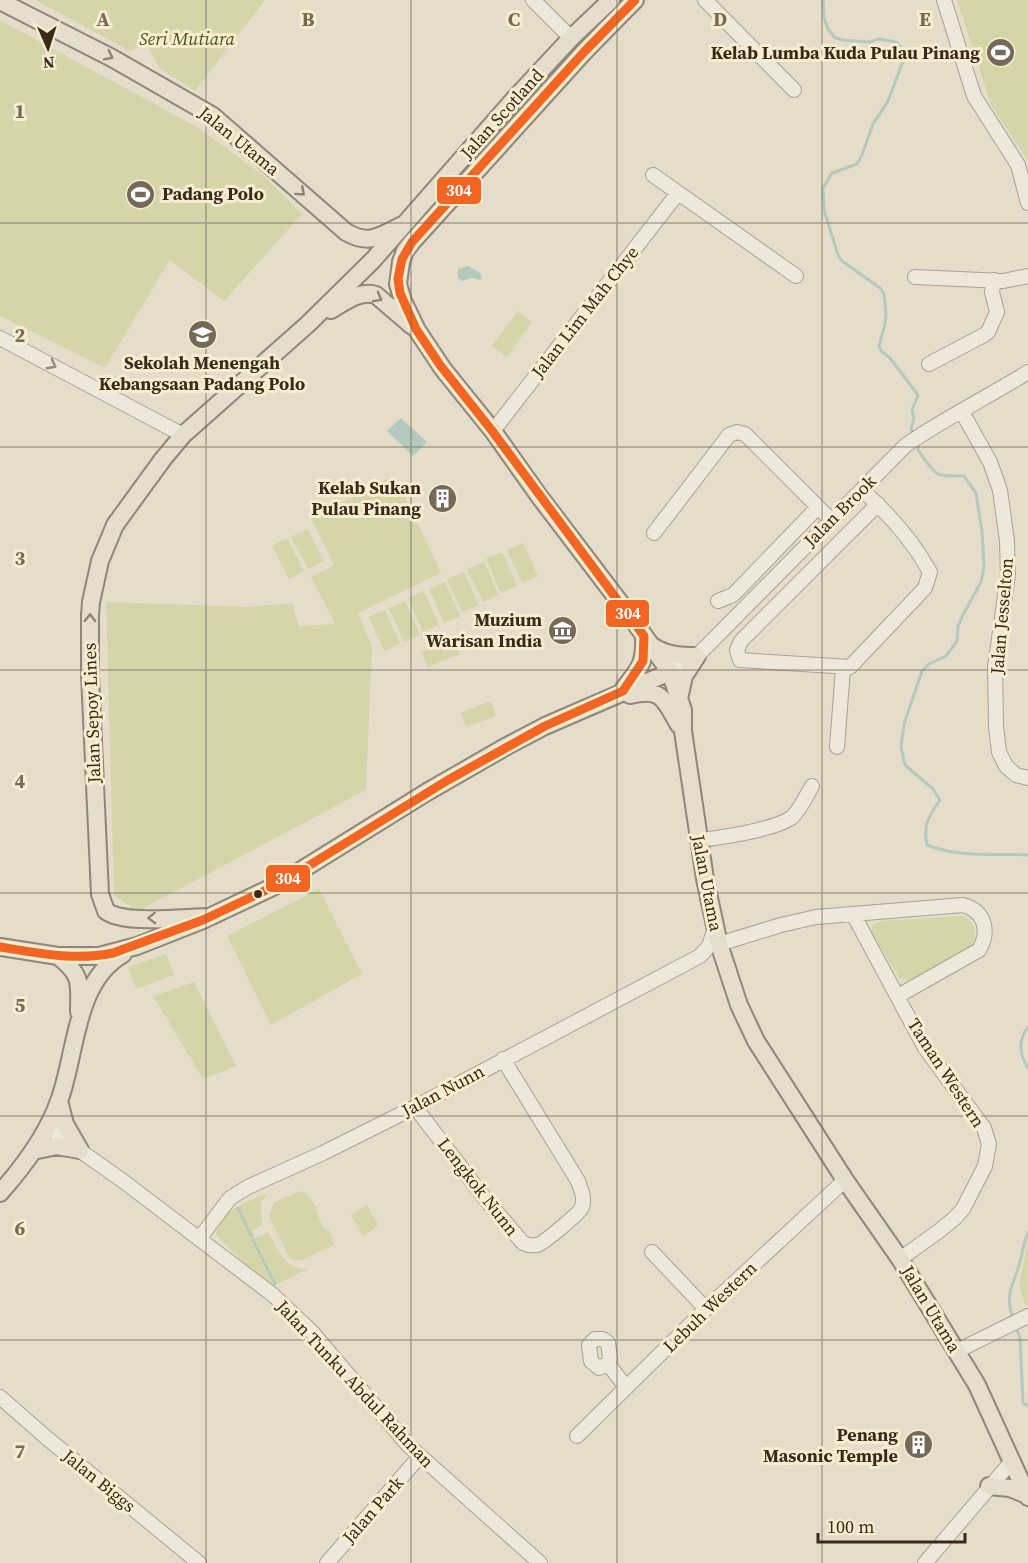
<svg xmlns="http://www.w3.org/2000/svg" width="1028" height="1563" viewBox="0 0 1028 1563" font-family="'Source Serif 4',serif">
<style>
.green{fill:#d4d6aa}
.water{fill:#b5cabe}
.lines{fill:none;stroke-linecap:round;stroke-linejoin:round}
.stream{stroke:#b5cabe;stroke-width:3}
.minor-casing{stroke:#aaa293;stroke-width:16}
.major-casing{stroke:#8f877a;stroke-width:20}
.minor{stroke:#ede8dc;stroke-width:14}
.major{stroke:#e5decc;stroke-width:16}
.bus-1-casing{stroke:#f8edce;stroke-width:14}
.bus-1{stroke:#f26522;stroke-width:9}
.oneway{stroke:#8f8474}
.oneway2{stroke:#93897c}
.grid{fill:none;stroke:#756958;stroke-width:1.5;stroke-opacity:0.55}
.bus-dot{fill:#392a1b;stroke:#f8edce;stroke-width:2}
.labels{text-anchor:middle;stroke-width:6;stroke-linejoin:round;paint-order:stroke}
.park-label{font-size:18px;font-style:italic;fill:#485720;stroke:#f8edce}
.poi-label{font-size:18px;font-weight:bold;fill:#392a1b;stroke:#f8edce;text-anchor:end}
.street-label{font-size:18px;fill:#392a1b;stroke:#f8edce}
.grid-label{font-size:20px;text-anchor:middle;font-weight:bold;fill:#756958;stroke:#f8edce;stroke-width:6;stroke-linejoin:round;paint-order:stroke}
.line-badge{stroke:#f8edce;stroke-width:2}
.badge-label{font-size:16px;text-anchor:middle;font-weight:bold;fill:#fff}
</style>
<rect width="100%" height="100%" fill="#e5ddc9"/>
<path class="green" d="M 35,0 L 265,0 L 195,91 L 159,68 L 147,44 L 130,51 Z
M 957,0 L 1028,0 L 1028,161 L 991,105 Z
M 0,20 L 197,127 L 263,175 L 302,214 L 224,301 L 170,260 L 105,368 L 0,316 Z
M 518,311 L 532,322 L 507,357 L 492,346 Z
M 389,478 L 401,488 L 441,573 L 358,613 L 372,646 L 366,790 L 138,911 L 114,896 L 106,602 L 249,607 L 292,603 L 299,626 L 335,624 L 311,577 L 334,565 L 311,518 Z
M 307,529 L 324,561 L 308,569 L 291,537 Z
M 287,538 L 304,571 L 289,579 L 272,546 Z
M 523,543 L 538,576 L 522,583 L 507,550 Z
M 502,552 L 517,586 L 501,593 L 486,559 Z
M 484,562 L 499,595 L 483,602 L 467,569 Z
M 464,572 L 479,605 L 462,612 L 447,579 Z
M 445,582 L 460,616 L 444,623 L 429,589 Z
M 424,591 L 439,625 L 423,632 L 408,598 Z
M 405,601 L 420,635 L 404,642 L 389,608 Z
M 385,610 L 400,644 L 384,651 L 369,617 Z
M 454,639 L 460,654 L 428,667 L 421,652 Z
M 491,701 L 496,716 L 466,727 L 460,713 Z
M 319,889 L 362,974 L 271,1025 L 227,936 Z
M 963,916 C 976,921 977,936 972,947 L 909,981 L 899,978 L 871,931 L 872,926 L 880,921 Z
M 166,954 L 174,975 L 136,989 L 128,967 Z
M 194,982 L 236,1066 L 203,1079 L 153,996 Z
M 301,1191 L 307,1194 L 317,1208 L 315,1209 L 325,1230 L 329,1229 L 334,1245 L 300,1261 L 290,1259 L 269,1217 L 274,1202 Z
M 268,1193 L 261,1203 L 262,1225 L 252,1231 L 255,1238 L 268,1232 C 279,1250 284,1270 308,1269 L 269,1288 L 216,1235 C 216,1212 249,1201 268,1193 Z
M 367,1205 L 379,1226 L 363,1236 L 351,1215 Z
M 1028,1242 L 1028,1304 L 1025,1305 L 1019,1285 Z"/>
<path class="water" d="M 468,266 L 479,272 L 482,276 L 481,280 L 471,278 L 462,281 L 458,278 L 458,269 Z
M 401,418 L 427,442 L 413,456 L 387,431 Z"/>
<g class="lines">
<path class="stream" d="M 823,0 L 824,18 L 828,29 L 834,37 L 842,40 L 869,42 L 879,39 L 896,42 L 902,48 L 905,56 L 888,101 L 873,124 L 862,155 L 857,164 L 832,173 L 823,188 L 824,210 L 838,255 L 842,261 L 880,288 L 884,294 L 886,313 L 885,324 L 879,346 L 881,351 L 890,358 L 918,395 L 912,410 L 914,418 L 911,429 L 914,435
M 918,444 L 918,450 C 921,455 934,472 938,474 C 945,477 957,475 964,476 L 976,493 L 982,531 L 984,567 L 981,582 L 964,613 L 958,626 L 957,641 L 946,656 L 929,664 L 922,671 L 904,724 L 901,747 L 905,765 L 933,789 L 940,800 C 928,817 923,825 927,845 C 960,858 993,853 1028,855
M 1028,1027 C 1018,1040 1019,1054 1028,1068
M 238,1208 L 251,1236
M 253,1240 L 275,1284
M 1013,1318 C 1004,1294 1014,1284 1020,1262 C 1022,1252 1024,1242 1028,1233
M 1016,1327 L 1020,1338 L 1023,1403 L 1028,1406"/>
<defs>
<path id="minor" d="M 533,0 L 571,38
M 705,0 L 794,90
M 944,0 L 974,96 L 1018,165 L 1028,203
M 653,175 L 796,276
M 915,277 L 1003,281 L 1028,276
M 0,338 L 183,435
M 929,364 L 984,335 L 988,332 L 997,312 L 992,292 L 994,280
M 962,412 L 990,462 L 1000,490 L 1007,541 L 1008,575 L 995,667 L 996,727 L 999,752 L 1006,766 L 1016,775 L 1028,778
M 493,431 L 678,193
M 862,490 C 888,513 913,541 930,572 L 925,588 L 850,667 L 740,660 L 737,650 L 741,641 L 878,504
M 654,533 L 729,435 L 737,432 L 745,434 L 831,520
M 718,601 L 733,595 L 818,507
M 670,672 L 697,656 L 906,445 C 945,418 988,397 1028,372
M 837,747 L 843,668
M 698,840 C 720,838 773,830 791,818 C 800,811 806,796 812,786
M 853,914 L 925,1048 L 984,1128 L 989,1144 L 985,1166 L 963,1209 L 955,1218 L 939,1231 L 900,1259
M 719,944 L 781,925 L 816,917 L 963,905 C 985,911 990,931 979,950 L 898,996
M 415,1107 L 483,1196 L 523,1243 C 527,1245 531,1246 537,1245 C 543,1244 578,1214 581,1209 C 586,1200 581,1190 578,1181 L 503,1059
M 48,1128 L 123,1181 L 273,1295 L 312,1332 L 408,1445 L 540,1563
M 199,1239 L 230,1198 L 248,1187 L 323,1153 L 415,1107 L 700,956 L 709,946 L 715,928
M 652,1252 L 706,1309
M 957,1351 L 1028,1316
M 608,1364 L 599,1368 L 591,1361 L 589,1345 L 595,1339 L 603,1339 L 608,1343 L 610,1358 L 608,1364 L 626,1387
M 0,1397 L 48,1439 L 199,1563
M 577,1436 L 706,1309 L 845,1180
M 327,1563 L 420,1456
M 925,1563 L 1012,1461"/>
<path id="major" d="M 635,0 L 584,52 L 412,242 L 405,251 L 401,262 L 398,284 L 403,301 L 417,330 L 443,369 L 493,431 L 539,496 L 628,613 L 670,672 L 683,710 L 683,731 L 705,879 L 719,944 L 739,1005 L 756,1041 L 845,1180 L 900,1259 L 977,1385 L 1028,1497
M 0,1 L 112,58 L 213,116 L 346,232 C 368,245 379,237 400,226
M 331,310 C 345,302 359,290 376,295 L 412,326
M 651,645 C 664,655 681,656 697,656
M 623,690 C 639,668 645,666 644,636
M 630,695 C 663,687 664,700 679,725
M 679,699 L 684,676 L 697,656
M 210,917 C 186,917 124,925 106,911 L 100,894 L 90,675 L 90,615 L 91,602 L 100,561 L 115,525 L 163,459 L 183,435 L 308,324 L 373,260 L 516,97 L 571,38 L 611,0
M 0,947 L 58,956 L 99,956 L 137,946 L 203,920 L 279,884 L 427,792 L 507,746 L 545,726 L 670,672
M 58,956 C 83,976 79,983 79,1012
M 59,1101 L 65,1124 L 80,1150
M 33,1151 L 57,1146 L 80,1150
M 0,1193 C 24,1166 47,1135 59,1101 C 77,1053 74,982 123,954
M 989,1486 L 1010,1488 L 1027,1495"/>
</defs>
<use href="#minor" class="minor-casing"/>
<use href="#major" class="major-casing"/>
<use href="#minor" class="minor"/>
<use href="#major" class="major"/>
<defs>
<path id="bus-1" d="M 0,947 C 37,953 75,961 113,953 L 203,920 L 279,884 L 448,780 L 545,726 L 623,691 L 643,661 L 644,636 L 493,432 L 440,365 L 416,329 L 400,293 L 398,279 L 402,259 L 412,242 L 584,52 L 635,0"/>
</defs>
<use href="#bus-1" class="bus-1-casing"/>
<use href="#bus-1" class="bus-1"/>
</g>
<defs><path id="oneway-chevron" d="M-2-3.5L2.5 0L-2 3.5" fill="none" stroke-width="1.6" stroke-linecap="round" stroke-linejoin="round" transform="scale(1.5)"/></defs>
<g class="oneway">
<use href="#oneway-chevron" transform="translate(109 56) rotate(27)"/>
<use href="#oneway-chevron" transform="translate(301 192) rotate(42)"/>
<use href="#oneway-chevron" transform="translate(378 298) rotate(29)"/>
<use href="#oneway-chevron" transform="translate(90 618) rotate(-89)"/>
<use href="#oneway-chevron" transform="translate(152 918) rotate(178)"/>
</g>
<use class="oneway2" href="#oneway-chevron" transform="translate(52 365) rotate(28)"/>
<path class="grid" d="M 206,0 L 206,1563M 411,0 L 411,1563M 617,0 L 617,1563M 822,0 L 822,1563M 0,223 L 1028,223M 0,447 L 1028,447M 0,670 L 1028,670M 0,893 L 1028,893M 0,1116 L 1028,1116M 0,1340 L 1028,1340"/>
<defs>
<symbol id="stadium-disc" viewBox="-11 -11 22 22"><circle r="9.5" fill="#756958" stroke="#f8edce"/><path d="M0-5a6.5 5 0 1 0 0 10a6.5 5 0 1 0 0-10ZM-3.5-1.8h7v3.6h-7Z" fill="#fff"/></symbol>
<symbol id="school-disc" viewBox="-11 -11 22 22"><circle r="9.5" fill="#756958" stroke="#f8edce"/><path d="M0-5L7-2L0 1L-7-2ZM-4 1L0 2.5L4 1V4Q0 6-4 4Z" fill="#fff"/></symbol>
<symbol id="building-disc" viewBox="-11 -11 22 22"><circle r="9.5" fill="#756958" stroke="#f8edce"/><path d="M-4-6H4V6H1V3H-1V6H-4ZM-2.5-4.3h1.7v1.8h-1.7ZM.8-4.3h1.7v1.8H.8ZM-2.5-1h1.7V.8h-1.7ZM.8-1h1.7V.8H.8Z" fill="#fff"/></symbol>
<symbol id="museum-disc" viewBox="-11 -11 22 22"><circle r="9.5" fill="#756958" stroke="#f8edce"/><path d="M0-6L6-3V-2H-6V-3ZM-5-1h2V3h-2ZM-1-1h2V3h-2ZM3-1h2V3H3ZM-6 4H6V6H-6Z" fill="#fff"/></symbol>
</defs>
<g fill-rule="evenodd">
<use href="#stadium-disc" x="984" y="36" width="33" height="33"/>
<use href="#stadium-disc" x="124" y="178" width="33" height="33"/>
<use href="#school-disc" x="186" y="318" width="33" height="33"/>
<use href="#building-disc" x="426" y="482" width="33" height="33"/>
<use href="#museum-disc" x="546" y="614" width="33" height="33"/>
<use href="#building-disc" x="902" y="1428" width="33" height="33"/>
</g>
<circle class="bus-dot" cx="258" cy="894" r="5"/>
<g class="labels">
<g class="park-label">
<text x="187" y="45">Seri Mutiara</text>
</g>
<g class="poi-label">
<text x="980" y="59">Kelab Lumba Kuda Pulau Pinang</text>
<text x="162" y="200" text-anchor="start">Padang Polo</text>
<text x="202" y="369" text-anchor="middle">Sekolah Menengah<tspan x="202" dy="21">Kebangsaan Padang Polo</tspan></text>
<text x="421" y="494">Kelab Sukan<tspan x="421" dy="21">Pulau Pinang</tspan></text>
<text x="542" y="626">Muzium<tspan x="542" dy="21">Warisan India</tspan></text>
<text x="898" y="1441">Penang<tspan x="898" dy="21">Masonic Temple</tspan></text>
</g>
<g class="street-label">
<text transform="translate(502 114) rotate(-48)" y="6">Jalan Scotland</text>
<text transform="translate(239 141) rotate(39)" y="6">Jalan Utama</text>
<text transform="translate(585 312) rotate(-52)" y="6">Jalan Lim Mah Chye</text>
<text transform="translate(840 511) rotate(-45)" y="6">Jalan Brook</text>
<text transform="translate(1002 616) rotate(-85)" y="6">Jalan Jesselton</text>
<text transform="translate(92 713) rotate(-92)" y="6">Jalan Sepoy Lines</text>
<text transform="translate(707 883) rotate(79)" y="6">Jalan Utama</text>
<text transform="translate(946 1073) rotate(57)" y="6">Taman Western</text>
<text transform="translate(443 1091) rotate(-28)" y="6">Jalan Nunn</text>
<text transform="translate(478 1187) rotate(52)" y="6">Lengkok Nunn</text>
<text transform="translate(710 1307) rotate(-44)" y="6">Lebuh Western</text>
<text transform="translate(931 1309) rotate(59)" y="6">Jalan Utama</text>
<text transform="translate(355 1384) rotate(47)" y="6">Jalan Tunku Abdul Rahman</text>
<text transform="translate(99 1481) rotate(39)" y="6">Jalan Biggs</text>
<text transform="translate(373 1510) rotate(-49)" y="6">Jalan Park</text>
</g>
</g>
<g class="grid-label">
<text x="103" y="26">A</text>
<text x="308" y="26">B</text>
<text x="514" y="26">C</text>
<text x="720" y="26">D</text>
<text x="925" y="26">E</text>
<text x="20" y="118">1</text>
<text x="20" y="342">2</text>
<text x="20" y="565">3</text>
<text x="20" y="788">4</text>
<text x="20" y="1012">5</text>
<text x="20" y="1235">6</text>
<text x="20" y="1458">7</text>
</g>
<g class="line-badge">
<rect x="436" y="176" width="46" height="29" rx="6" fill="#f26522"/>
<rect x="605" y="599" width="45" height="29" rx="6" fill="#f26522"/>
<rect x="265" y="864" width="46" height="29" rx="6" fill="#f26522"/>
</g>
<g class="badge-label">
<text x="459" y="196">304</text>
<text x="628" y="619">304</text>
<text x="288" y="884">304</text>
</g>
<g transform="translate(48 48) rotate(177)" stroke="#f8edce" stroke-width="4.5" paint-order="stroke">
<path d="M0-4.5L10 22L0 15L-10 22Z" fill="#392a1b"/>
<text y="-9" font-size="16" font-weight="bold" text-anchor="middle" fill="#392a1b">N</text>
</g>
<path d="M818 1533v9h147v-9" fill="none" stroke="#392a1b" stroke-width="3"/>
<text x="827" y="1533" font-size="18" fill="#392a1b" stroke="#f8edce" stroke-width="4.5" paint-order="stroke">100 m</text>
</svg>
